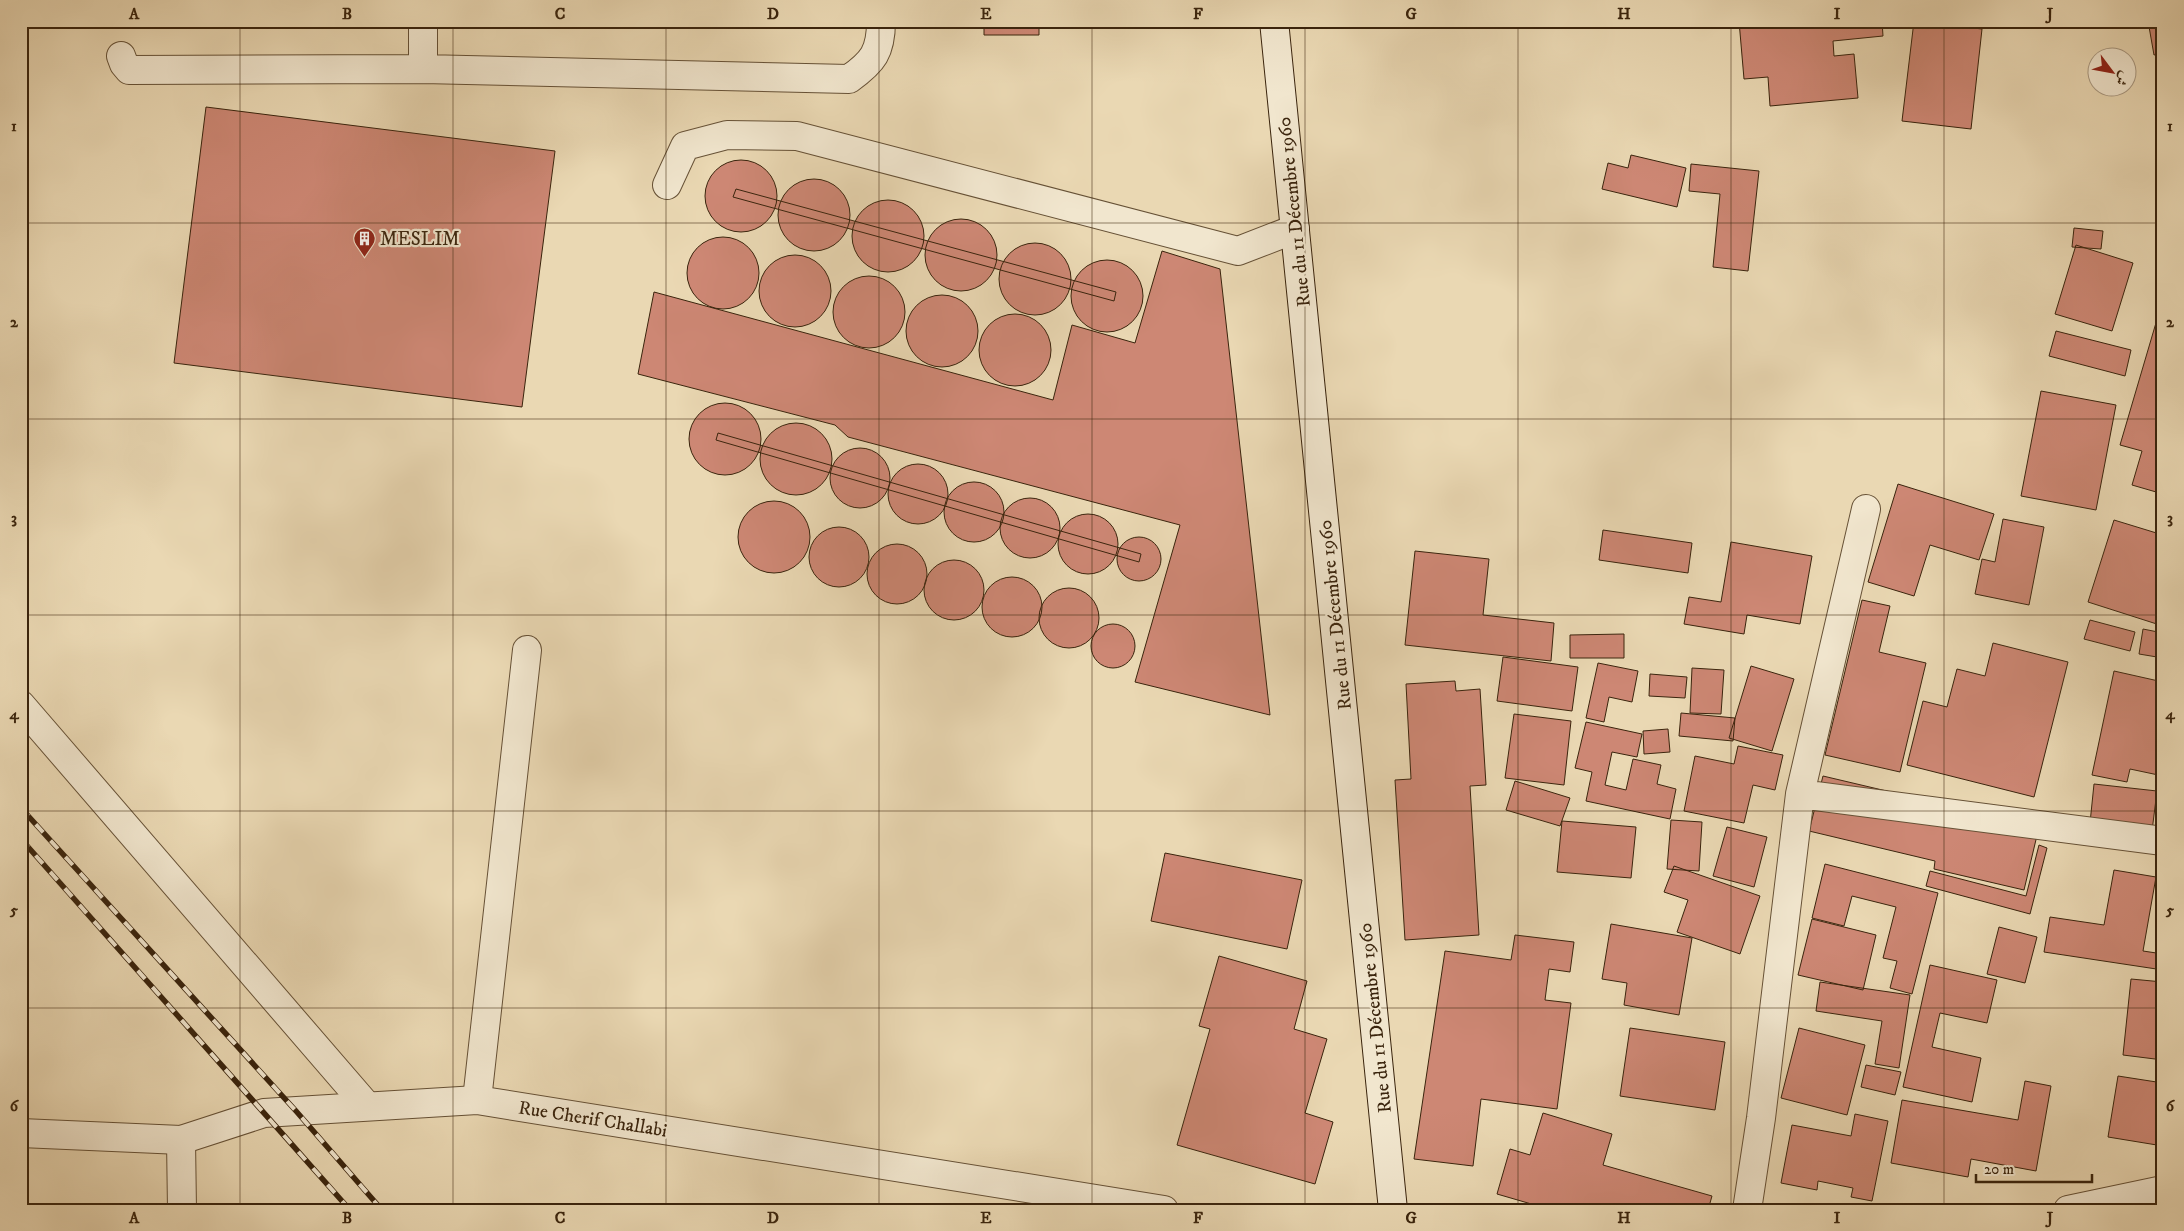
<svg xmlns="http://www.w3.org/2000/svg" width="2184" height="1231" viewBox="0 0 2184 1231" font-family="'IM FELL DW Pica',Amiri,serif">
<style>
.building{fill:#cd8774;stroke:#3a240d}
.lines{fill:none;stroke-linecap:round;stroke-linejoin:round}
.minor-casing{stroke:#665136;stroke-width:30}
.tertiary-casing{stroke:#665136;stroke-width:30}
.secondary-casing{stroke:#3a240d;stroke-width:30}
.minor{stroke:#f1e6ce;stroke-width:28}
.tertiary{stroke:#f1e6ce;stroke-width:28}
.secondary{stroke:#f1e6ce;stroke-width:28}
.rail-casing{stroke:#3a240d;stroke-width:5.5}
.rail{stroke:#f1e6ce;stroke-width:4;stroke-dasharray:11;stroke-linecap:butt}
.grid{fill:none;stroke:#3a240d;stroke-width:1;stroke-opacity:0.55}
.labels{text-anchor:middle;stroke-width:4.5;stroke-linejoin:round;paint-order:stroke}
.street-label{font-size:19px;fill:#3a240d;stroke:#f1e6ce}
.poi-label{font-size:19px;fill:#3a240d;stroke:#f1e6ce;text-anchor:start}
.neatline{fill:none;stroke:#3a240d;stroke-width:2}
.grid-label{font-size:16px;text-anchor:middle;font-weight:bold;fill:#3a240d}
</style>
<rect width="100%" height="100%" fill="#ead8b3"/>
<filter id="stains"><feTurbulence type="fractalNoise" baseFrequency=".004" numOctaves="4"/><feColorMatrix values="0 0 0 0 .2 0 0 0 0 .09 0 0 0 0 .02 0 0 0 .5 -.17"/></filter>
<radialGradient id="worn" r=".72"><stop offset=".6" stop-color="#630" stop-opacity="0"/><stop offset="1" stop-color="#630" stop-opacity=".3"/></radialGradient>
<path class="building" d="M 984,21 L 1039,21 L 1039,35 L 984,35 Z
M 1739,21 L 1882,21 L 1883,36 L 1833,41 L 1834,56 L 1854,54 L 1858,98 L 1770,106 L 1768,77 L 1744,79 Z
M 1914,21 L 1982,29 L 1971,129 L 1902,121 Z
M 2148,21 L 2163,21 L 2163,53 L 2154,55 Z
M 206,107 L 555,151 L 522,407 L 174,363 Z
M 1631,155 L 1686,168 L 1677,207 L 1602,189 L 1608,163 L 1628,168 Z
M705 196a36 36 0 1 1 72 0a36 36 0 1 1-72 0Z
M 1691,164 L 1759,171 L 1748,271 L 1713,267 L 1720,194 L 1689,191 Z
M778 215a36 36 0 1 1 72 0a36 36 0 1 1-72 0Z
M 736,189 L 1116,292 L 1114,301 L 733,197 Z
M852 236a36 36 0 1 1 72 0a36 36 0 1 1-72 0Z
M925 255a36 36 0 1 1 72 0a36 36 0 1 1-72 0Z
M 2074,228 L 2103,231 L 2101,249 L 2072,247 Z
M687 273a36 36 0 1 1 72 0a36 36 0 1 1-72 0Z
M999 279a36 36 0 1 1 72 0a36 36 0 1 1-72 0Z
M 2076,245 L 2133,263 L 2112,331 L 2055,314 Z
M 1162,251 L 1220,269 L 1270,715 L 1135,682 L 1180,525 L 848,437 L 835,425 L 638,374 L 654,292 L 1053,400 L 1072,325 L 1135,343 Z
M759 291a36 36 0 1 1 72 0a36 36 0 1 1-72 0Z
M1071 296a36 36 0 1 1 72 0a36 36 0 1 1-72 0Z
M833 312a36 36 0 1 1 72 0a36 36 0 1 1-72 0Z
M906 331a36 36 0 1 1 72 0a36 36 0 1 1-72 0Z
M 2163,299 L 2163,494 L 2132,485 L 2142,451 L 2120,445 Z
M979 350a36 36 0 1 1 72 0a36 36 0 1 1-72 0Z
M 2056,331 L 2131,350 L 2125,376 L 2049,356 Z
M 2041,391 L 2116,405 L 2096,510 L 2021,496 Z
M689 439a36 36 0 1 1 72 0a36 36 0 1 1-72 0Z
M760 459a36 36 0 1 1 72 0a36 36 0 1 1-72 0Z
M 718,433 L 1141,554 L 1139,562 L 716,440 Z
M830 478a30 30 0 1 1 60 0a30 30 0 1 1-60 0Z
M888 494a30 30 0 1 1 60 0a30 30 0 1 1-60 0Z
M944 512a30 30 0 1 1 60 0a30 30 0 1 1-60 0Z
M 1898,484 L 1994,514 L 1979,560 L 1930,545 L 1914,596 L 1868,582 Z
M1000 528a30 30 0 1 1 60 0a30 30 0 1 1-60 0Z
M738 537a36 36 0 1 1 72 0a36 36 0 1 1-72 0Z
M1058 544a30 30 0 1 1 60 0a30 30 0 1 1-60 0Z
M 2003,519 L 2044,527 L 2029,605 L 1975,594 L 1982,559 L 1995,562 Z
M 2114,520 L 2163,535 L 2163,626 L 2088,602 Z
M809 557a30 30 0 1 1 60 0a30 30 0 1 1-60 0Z
M 1603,530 L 1692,543 L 1688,573 L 1599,560 Z
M1117 559a22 22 0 1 1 44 0a22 22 0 1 1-44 0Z
M 1731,542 L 1812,556 L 1800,624 L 1747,615 L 1744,634 L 1684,624 L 1689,597 L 1721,602 Z
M867 574a30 30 0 1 1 60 0a30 30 0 1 1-60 0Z
M 1415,551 L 1489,559 L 1483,615 L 1554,623 L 1551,661 L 1405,645 Z
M924 590a30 30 0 1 1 60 0a30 30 0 1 1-60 0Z
M982 607a30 30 0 1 1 60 0a30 30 0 1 1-60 0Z
M1039 618a30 30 0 1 1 60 0a30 30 0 1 1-60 0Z
M 1862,600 L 1890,606 L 1879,652 L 1926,663 L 1900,772 L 1825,755 Z
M 2090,620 L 2135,632 L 2130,651 L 2084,639 Z
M1091 646a22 22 0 1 1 44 0a22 22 0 1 1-44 0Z
M 2143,629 L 2163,633 L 2163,658 L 2139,654 Z
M 1624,634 L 1624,658 L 1570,658 L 1570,635 Z
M 1993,643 L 2068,662 L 2034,797 L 1907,765 L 1923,701 L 1947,707 L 1957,669 L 1985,676 Z
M 1503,657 L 1578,667 L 1572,711 L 1497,701 Z
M 1598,663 L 1638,671 L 1632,702 L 1609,697 L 1604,722 L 1586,718 Z
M 1751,666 L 1794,679 L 1772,751 L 1729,738 Z
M 1692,668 L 1724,670 L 1721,714 L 1690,713 Z
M 2114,671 L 2163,682 L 2163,776 L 2130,769 L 2127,782 L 2092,775 Z
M 1650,674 L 1687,677 L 1685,698 L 1649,696 Z
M 1455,681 L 1456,691 L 1480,689 L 1486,785 L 1470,786 L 1479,935 L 1405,940 L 1395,780 L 1411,779 L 1406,684 Z
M 1681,713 L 1735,718 L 1733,741 L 1679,736 Z
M 1514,714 L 1571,721 L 1564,785 L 1505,778 Z
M 1586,722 L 1642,734 L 1637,757 L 1612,752 L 1605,785 L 1626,790 L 1633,759 L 1661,765 L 1657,784 L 1676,789 L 1670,819 L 1586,801 L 1592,772 L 1575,768 Z
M 1668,729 L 1670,752 L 1644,754 L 1643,731 Z
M 1738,746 L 1783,755 L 1775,790 L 1753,785 L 1744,823 L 1684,811 L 1695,756 L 1734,764 Z
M 1823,776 L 2039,827 L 2024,890 L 1934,869 L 1935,861 L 1809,831 Z
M 1515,781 L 1570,798 L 1560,826 L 1506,810 Z
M 2094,784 L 2157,791 L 2152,831 L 2090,823 Z
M 1671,820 L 1702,822 L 1699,871 L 1667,869 Z
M 1562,821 L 1636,827 L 1631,878 L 1557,872 Z
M 1727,827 L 1767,837 L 1754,887 L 1713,876 Z
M 2039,845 L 2047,848 L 2030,914 L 1926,886 L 1930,871 L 2026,896 Z
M 1165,853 L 1302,880 L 1287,949 L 1151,921 Z
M 1825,864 L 1938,893 L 1912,994 L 1890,988 L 1897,961 L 1883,958 L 1896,907 L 1852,896 L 1844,926 L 1812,918 Z
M 1674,866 L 1760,896 L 1740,954 L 1677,932 L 1688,900 L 1664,892 Z
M 2114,870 L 2156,877 L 2143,951 L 2163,954 L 2163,970 L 2044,952 L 2050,917 L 2104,925 Z
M 1812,919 L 1876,935 L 1863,990 L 1798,975 Z
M 1611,924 L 1692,938 L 1679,1015 L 1624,1005 L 1627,983 L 1602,979 Z
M 1999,927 L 2037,937 L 2025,983 L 1987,974 Z
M 2163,933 L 2163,954 L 2159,953 Z
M 1515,935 L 1574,942 L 1570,972 L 1549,969 L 1545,1000 L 1571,1003 L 1557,1109 L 1481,1099 L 1473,1166 L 1414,1159 L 1445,951 L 1511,960 Z
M 1219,956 L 1307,981 L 1294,1029 L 1327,1039 L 1305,1113 L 1333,1122 L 1315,1184 L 1177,1145 L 1210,1029 L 1199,1026 Z
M 1930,965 L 1997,980 L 1987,1023 L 1940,1013 L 1932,1047 L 1981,1058 L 1972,1102 L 1903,1087 Z
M 2131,979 L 2163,982 L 2163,1060 L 2123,1055 Z
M 1820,982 L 1910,995 L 1899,1068 L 1875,1064 L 1882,1021 L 1816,1011 Z
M 1630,1028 L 1725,1042 L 1715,1110 L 1620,1096 Z
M 1799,1028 L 1865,1045 L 1847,1115 L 1781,1098 Z
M 1866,1065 L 1901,1072 L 1895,1095 L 1861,1087 Z
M 2118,1076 L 2163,1083 L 2163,1146 L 2108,1137 Z
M 2025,1081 L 2051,1086 L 2036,1171 L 1971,1159 L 1968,1177 L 1891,1163 L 1902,1100 L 2018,1120 Z
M 1543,1113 L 1612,1134 L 1603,1165 L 1712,1196 L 1708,1210 L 1552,1210 L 1497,1194 L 1510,1149 L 1530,1155 Z
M 1855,1114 L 1888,1121 L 1872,1201 L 1851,1197 L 1853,1188 L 1818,1181 L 1817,1190 L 1781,1183 L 1792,1125 L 1851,1136 Z"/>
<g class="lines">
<defs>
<path id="minor" d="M 121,56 L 124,64 L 129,70 L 423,69 L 849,79 C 873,62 881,52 881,21
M 423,69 L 423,21
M 667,185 L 685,146 L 727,135 L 797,136 L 1238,251 L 1295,229
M 21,705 L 367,1106
M 1800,794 L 2163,841
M 477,1100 L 527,650
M 181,1140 L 182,1210
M 1747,1210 L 1761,1118 L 1800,794 L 1866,509"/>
<path id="tertiary" d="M 21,1133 L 181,1140 L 264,1113 L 477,1100 L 1164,1210
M 2068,1210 L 2163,1190"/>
<path id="secondary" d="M 1274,21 L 1393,1210"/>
</defs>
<use href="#minor" class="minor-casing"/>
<use href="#tertiary" class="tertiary-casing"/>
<use href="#secondary" class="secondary-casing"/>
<use href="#minor" class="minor"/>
<use href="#tertiary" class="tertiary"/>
<use href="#secondary" class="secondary"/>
<defs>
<path id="rail" d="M 21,808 L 296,1111 L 382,1210
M 21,839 L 350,1210"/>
</defs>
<use href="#rail" class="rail-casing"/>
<use href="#rail" class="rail"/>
</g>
<path class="grid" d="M 240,21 L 240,1210M 453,21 L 453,1210M 666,21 L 666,1210M 879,21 L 879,1210M 1092,21 L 1092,1210M 1305,21 L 1305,1210M 1518,21 L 1518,1210M 1731,21 L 1731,1210M 1944,21 L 1944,1210M 21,223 L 2163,223M 21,419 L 2163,419M 21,615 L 2163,615M 21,811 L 2163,811M 21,1008 L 2163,1008"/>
<defs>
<symbol id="building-pin" viewBox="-11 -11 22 30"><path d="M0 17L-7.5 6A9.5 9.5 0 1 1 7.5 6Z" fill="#8f2418" stroke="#f1e6ce"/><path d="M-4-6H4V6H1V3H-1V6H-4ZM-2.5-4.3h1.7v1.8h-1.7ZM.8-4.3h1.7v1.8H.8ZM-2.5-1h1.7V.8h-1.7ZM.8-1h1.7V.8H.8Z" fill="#fff"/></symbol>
</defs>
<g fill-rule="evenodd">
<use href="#building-pin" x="352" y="226" width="25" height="34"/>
</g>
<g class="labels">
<g class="street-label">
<text transform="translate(1293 212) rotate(-96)" y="7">Rue du 11 Décembre 1960</text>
<text transform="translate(1334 615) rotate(-96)" y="7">Rue du 11 Décembre 1960</text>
<text transform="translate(1374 1018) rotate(-96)" y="7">Rue du 11 Décembre 1960</text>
<text transform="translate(593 1118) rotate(9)" y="7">Rue Cherif Challabi</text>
</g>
<g class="poi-label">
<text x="380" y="245">MESLIM</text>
</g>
</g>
<rect width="2184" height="1231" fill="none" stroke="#ead8b3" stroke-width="55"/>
<g transform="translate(2112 72) rotate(122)"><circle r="24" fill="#f1e6ce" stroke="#a89881"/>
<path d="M0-4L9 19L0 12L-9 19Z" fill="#8f2418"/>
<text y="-8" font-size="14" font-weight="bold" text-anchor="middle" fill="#3a240d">ش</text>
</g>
<path d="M1976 1174v8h116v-8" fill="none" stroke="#3a240d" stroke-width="2.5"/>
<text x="1984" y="1174" font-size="15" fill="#3a240d" stroke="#f1e6ce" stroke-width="4" paint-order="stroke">20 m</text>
<rect x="28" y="28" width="2128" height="1176" class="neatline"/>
<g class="grid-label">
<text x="134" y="19">A</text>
<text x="347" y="19">B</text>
<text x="560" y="19">C</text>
<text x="773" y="19">D</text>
<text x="986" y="19">E</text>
<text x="1198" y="19">F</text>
<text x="1411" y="19">G</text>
<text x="1624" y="19">H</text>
<text x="1837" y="19">I</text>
<text x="2050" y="19">J</text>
<text x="14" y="131">1</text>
<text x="2170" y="131">1</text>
<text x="14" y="327">2</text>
<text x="2170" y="327">2</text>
<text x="14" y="523">3</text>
<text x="2170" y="523">3</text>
<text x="14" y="719">4</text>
<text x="2170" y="719">4</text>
<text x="14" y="915">5</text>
<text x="2170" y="915">5</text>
<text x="14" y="1111">6</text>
<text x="2170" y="1111">6</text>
<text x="134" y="1223">A</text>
<text x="347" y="1223">B</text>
<text x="560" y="1223">C</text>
<text x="773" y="1223">D</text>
<text x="986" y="1223">E</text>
<text x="1198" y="1223">F</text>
<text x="1411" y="1223">G</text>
<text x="1624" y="1223">H</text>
<text x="1837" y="1223">I</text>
<text x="2050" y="1223">J</text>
</g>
<rect width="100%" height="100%" filter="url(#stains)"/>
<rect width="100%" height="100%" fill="url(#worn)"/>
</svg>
